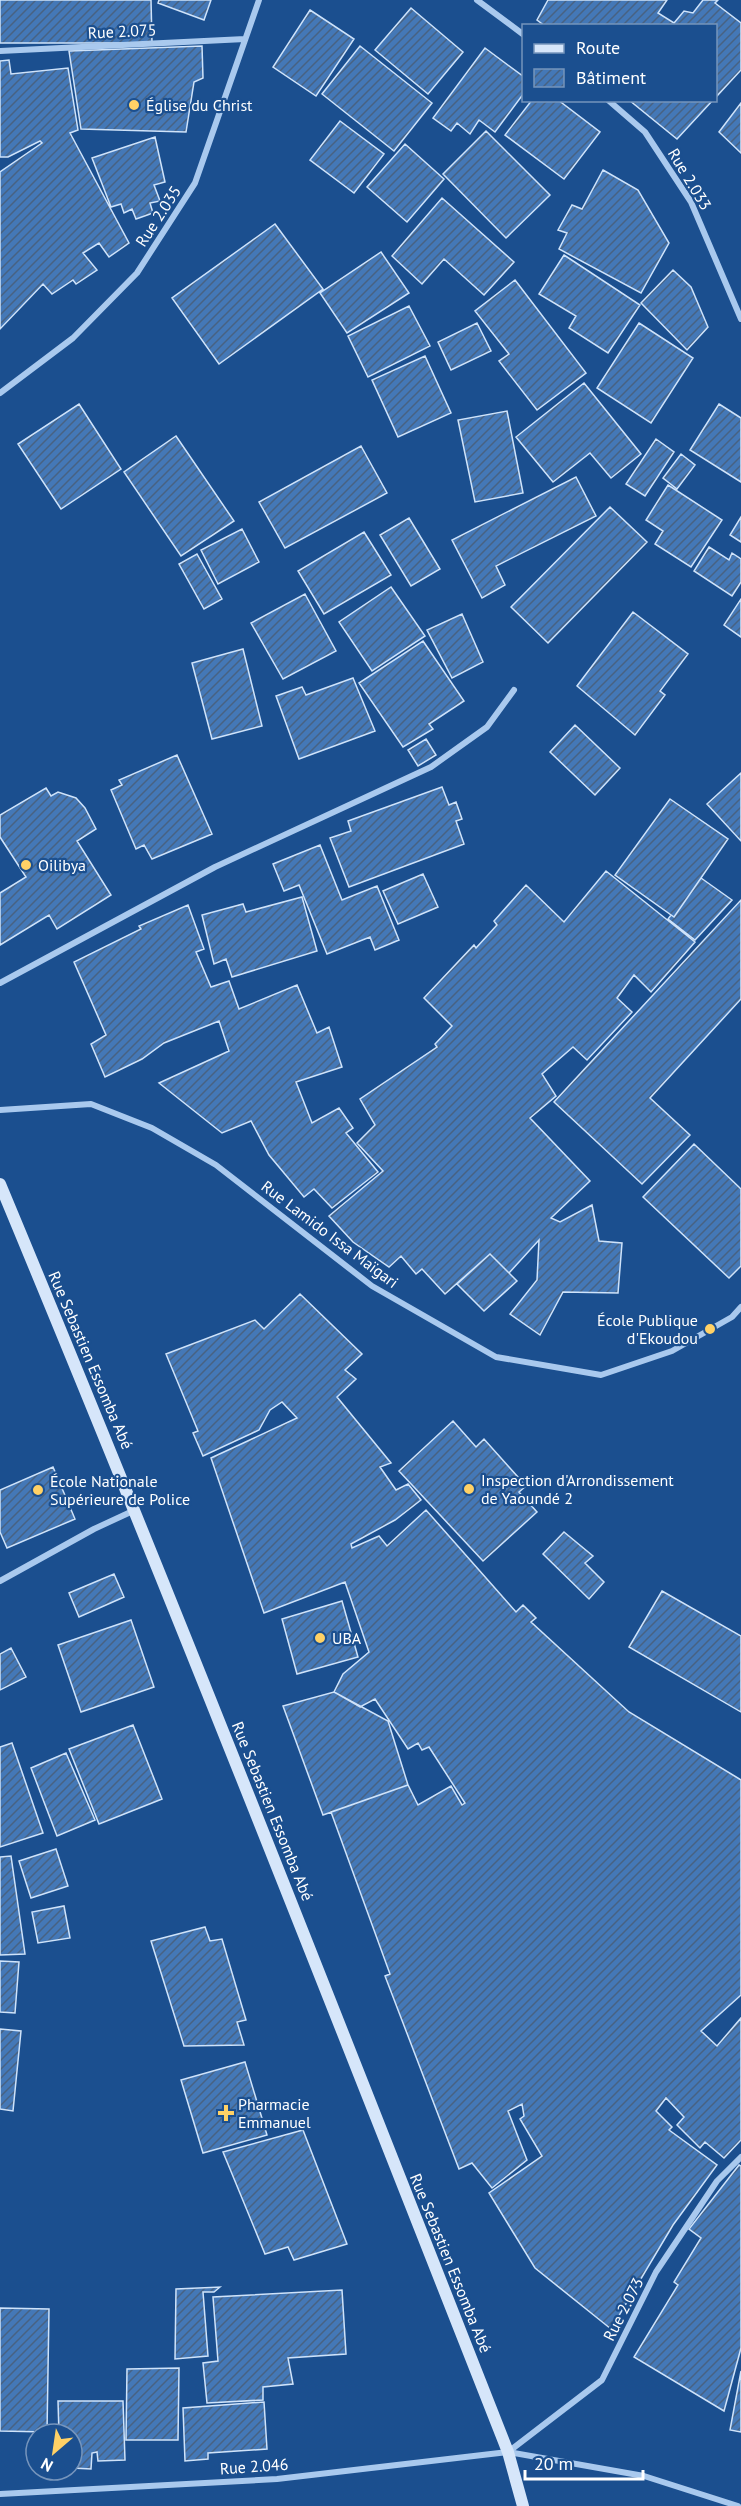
<svg xmlns="http://www.w3.org/2000/svg" width="741" height="2506" viewBox="0 0 741 2506" font-family="'PT Sans',sans-serif">
<style>
.building{fill:url(#building-hatch);stroke:#cfe3fa;stroke-width:1.5}
.lines{fill:none;stroke-linecap:round;stroke-linejoin:round}
.street{stroke:#a9c9ee;stroke-width:6}
.secondary{stroke:#d6e6fa;stroke-width:12}
.poi-dot{fill:#ffd166;stroke:#1b4f8f;stroke-width:2}
.labels{text-anchor:middle;stroke-width:4.5;stroke-linejoin:round;paint-order:stroke}
.street-label{font-size:16px;fill:#fff;stroke:#1b4f8f}
.poi-label{font-size:16px;fill:#fff;stroke:#1b4f8f;text-anchor:start}
</style>
<defs>
<pattern id="building-hatch" width="6" height="6" patternUnits="userSpaceOnUse" patternTransform="scale(1.5)"><rect width="6" height="6" fill="#4478b7"/><path d="M-1 1l2-2M0 6l6-6M5 7l2-2" fill="none" stroke="#486282"/></pattern>
</defs>
<rect width="100%" height="100%" fill="#1b4f8f"/>
<path class="building" d="M 0,0 L 151,0 L 152,43 L 0,43 Z
M 159,0 L 211,0 L 204,20 L 158,3 Z
M 548,0 L 667,0 L 658,13 L 674,23 L 684,11 L 693,13 L 703,0 L 718,0 L 715,3 L 741,23 L 741,70 L 716,97 L 716,26 L 545,26 L 537,20 Z
M 411,8 L 463,52 L 428,94 L 375,50 Z
M 310,10 L 354,39 L 316,96 L 273,67 Z
M 202,46 L 203,78 L 194,82 L 186,132 L 81,129 L 69,51 Z
M 360,46 L 432,103 L 394,151 L 322,94 Z
M 485,48 L 524,77 L 524,93 L 495,132 L 479,120 L 470,134 L 457,123 L 451,131 L 433,118 Z
M 9,60 L 11,74 L 68,68 L 78,130 L 70,133 L 129,243 L 109,257 L 99,243 L 83,253 L 97,270 L 76,284 L 73,280 L 52,294 L 43,284 L 0,329 L 0,172 L 42,143 L 40,141 L 8,157 L 0,157 L 0,61 Z
M 532,100 L 558,100 L 600,132 L 564,179 L 505,135 Z
M 629,100 L 713,100 L 677,139 Z
M 741,103 L 741,153 L 719,132 Z
M 340,121 L 384,154 L 354,193 L 310,160 Z
M 486,131 L 550,195 L 506,238 L 443,174 Z
M 155,137 L 165,182 L 154,185 L 160,201 L 150,203 L 153,213 L 136,219 L 132,209 L 124,213 L 121,204 L 111,207 L 92,158 Z
M 405,144 L 444,179 L 407,222 L 367,187 Z
M 603,170 L 638,190 L 669,243 L 641,293 L 559,249 L 567,233 L 558,230 L 572,205 L 582,209 Z
M 442,198 L 514,262 L 484,295 L 444,259 L 422,284 L 392,256 Z
M 275,224 L 323,289 L 219,364 L 172,298 Z
M 381,252 L 409,293 L 347,333 L 320,293 Z
M 564,255 L 640,305 L 608,353 L 569,328 L 576,316 L 539,294 Z
M 673,270 L 691,287 L 708,327 L 687,350 L 641,303 Z
M 515,280 L 586,373 L 537,410 L 499,361 L 509,354 L 475,311 Z
M 409,306 L 430,346 L 368,377 L 348,336 Z
M 477,323 L 491,351 L 451,370 L 438,342 Z
M 639,323 L 693,358 L 651,423 L 597,388 Z
M 425,356 L 451,413 L 398,437 L 372,380 Z
M 584,383 L 641,454 L 611,478 L 590,453 L 553,482 L 516,437 Z
M 79,404 L 121,469 L 61,509 L 18,444 Z
M 719,404 L 741,418 L 741,482 L 690,450 Z
M 507,411 L 523,493 L 475,502 L 458,420 Z
M 176,436 L 234,521 L 181,556 L 124,472 Z
M 656,439 L 674,452 L 645,496 L 626,484 Z
M 361,446 L 387,493 L 285,548 L 259,502 Z
M 681,454 L 695,465 L 677,489 L 663,478 Z
M 576,477 L 596,516 L 496,566 L 505,585 L 482,598 L 452,540 Z
M 668,485 L 722,520 L 691,567 L 655,544 L 663,531 L 646,520 Z
M 610,507 L 647,542 L 548,643 L 511,607 Z
M 741,517 L 741,542 L 730,535 Z
M 409,518 L 440,569 L 411,586 L 380,535 Z
M 242,529 L 259,562 L 218,584 L 201,550 Z
M 364,532 L 391,575 L 324,614 L 298,571 Z
M 709,547 L 729,560 L 732,553 L 741,559 L 741,582 L 732,596 L 694,571 Z
M 197,554 L 222,599 L 204,609 L 179,564 Z
M 391,587 L 425,636 L 372,671 L 339,622 Z
M 305,594 L 336,651 L 283,679 L 251,623 Z
M 741,599 L 741,637 L 724,625 Z
M 633,612 L 688,654 L 660,691 L 665,695 L 635,735 L 577,686 Z
M 462,614 L 483,662 L 452,678 L 427,630 Z
M 423,641 L 464,701 L 429,724 L 433,729 L 403,747 L 359,683 Z
M 243,649 L 262,726 L 212,739 L 192,663 Z
M 353,678 L 375,731 L 299,759 L 276,696 L 302,687 L 306,695 Z
M 575,725 L 620,768 L 595,795 L 550,752 Z
M 426,739 L 436,755 L 418,766 L 408,750 Z
M 177,755 L 212,834 L 152,859 L 144,845 L 136,849 L 111,790 L 122,785 L 119,780 Z
M 741,773 L 741,841 L 707,804 Z
M 442,787 L 449,805 L 456,802 L 462,819 L 456,821 L 464,844 L 349,887 L 330,838 L 351,831 L 348,821 Z
M 46,788 L 51,796 L 58,792 L 76,798 L 85,808 L 96,829 L 77,841 L 111,895 L 57,929 L 49,915 L 0,945 L 0,893 L 26,877 L 0,837 L 0,815 Z
M 670,799 L 728,839 L 674,917 L 615,875 Z
M 320,845 L 342,900 L 377,886 L 399,940 L 375,950 L 370,937 L 327,954 L 299,885 L 284,891 L 273,864 Z
M 606,871 L 695,942 L 651,992 L 634,975 L 617,998 L 632,1012 L 587,1060 L 573,1047 L 542,1074 L 556,1096 L 530,1118 L 590,1181 L 551,1218 L 560,1222 L 592,1205 L 599,1241 L 622,1243 L 618,1293 L 563,1292 L 540,1335 L 510,1314 L 537,1280 L 539,1240 L 509,1273 L 490,1254 L 445,1294 L 422,1269 L 416,1274 L 401,1256 L 389,1267 L 353,1242 L 329,1216 L 383,1171 L 357,1143 L 375,1125 L 360,1099 L 437,1047 L 435,1044 L 452,1026 L 424,998 L 474,945 L 476,948 L 497,925 L 494,921 L 526,885 L 564,922 Z
M 423,874 L 438,907 L 398,924 L 383,891 Z
M 701,878 L 732,900 L 695,940 L 668,919 L 671,915 L 674,917 Z
M 302,897 L 317,951 L 232,977 L 226,959 L 214,964 L 202,915 L 243,904 L 246,912 Z
M 741,900 L 741,999 L 650,1098 L 690,1135 L 642,1184 L 554,1102 Z
M 188,905 L 204,949 L 196,952 L 211,987 L 229,981 L 239,1009 L 297,985 L 317,1033 L 329,1027 L 342,1067 L 296,1082 L 312,1123 L 339,1108 L 353,1128 L 346,1133 L 378,1172 L 332,1208 L 314,1189 L 304,1197 L 269,1155 L 251,1121 L 222,1133 L 159,1083 L 229,1051 L 219,1021 L 164,1043 L 142,1059 L 105,1077 L 91,1044 L 106,1035 L 74,962 L 141,929 L 139,926 Z
M 694,1144 L 741,1189 L 741,1266 L 729,1278 L 643,1197 Z
M 490,1254 L 517,1281 L 484,1311 L 457,1284 Z
M 300,1294 L 362,1354 L 345,1370 L 356,1379 L 337,1397 L 391,1463 L 380,1467 L 396,1490 L 408,1484 L 421,1500 L 395,1520 L 351,1544 L 352,1548 L 379,1536 L 387,1546 L 426,1510 L 516,1612 L 523,1605 L 536,1618 L 531,1622 L 629,1712 L 741,1780 L 741,1995 L 701,2031 L 717,2046 L 741,2018 L 741,2140 L 724,2158 L 705,2142 L 700,2148 L 677,2125 L 684,2117 L 666,2098 L 656,2111 L 672,2127 L 669,2130 L 717,2165 L 673,2225 L 611,2329 L 535,2268 L 489,2193 L 542,2156 L 520,2119 L 524,2116 L 522,2104 L 508,2111 L 527,2160 L 492,2188 L 472,2163 L 459,2169 L 385,1976 L 390,1974 L 331,1812 L 408,1785 L 418,1805 L 451,1786 L 462,1805 L 465,1803 L 429,1747 L 422,1750 L 418,1743 L 408,1749 L 375,1699 L 360,1707 L 334,1692 L 343,1674 L 369,1652 L 345,1582 L 264,1613 L 211,1458 L 297,1418 L 282,1402 L 270,1410 L 259,1430 L 203,1456 L 193,1433 L 198,1431 L 166,1354 L 255,1320 L 264,1329 Z
M 453,1421 L 476,1447 L 484,1439 L 526,1486 L 519,1492 L 537,1512 L 483,1561 L 399,1471 Z
M 53,1467 L 75,1519 L 7,1548 L 0,1532 L 0,1490 Z
M 564,1532 L 593,1556 L 585,1563 L 604,1582 L 589,1599 L 543,1554 Z
M 114,1574 L 124,1597 L 79,1617 L 69,1593 Z
M 662,1591 L 741,1636 L 741,1712 L 629,1647 Z
M 342,1601 L 358,1657 L 297,1674 L 282,1619 Z
M 131,1620 L 154,1687 L 81,1712 L 58,1645 Z
M 11,1648 L 26,1677 L 0,1690 L 0,1654 Z
M 334,1692 L 388,1721 L 408,1785 L 323,1815 L 283,1706 Z
M 133,1725 L 162,1799 L 99,1824 L 69,1749 Z
M 12,1743 L 43,1833 L 0,1847 L 0,1747 Z
M 66,1753 L 95,1820 L 57,1836 L 31,1768 Z
M 56,1849 L 68,1886 L 31,1898 L 19,1861 Z
M 11,1856 L 25,1954 L 0,1955 L 0,1857 Z
M 64,1906 L 70,1938 L 38,1943 L 32,1912 Z
M 205,1927 L 210,1941 L 222,1939 L 246,2020 L 237,2022 L 244,2045 L 184,2046 L 151,1941 Z
M 0,1961 L 19,1962 L 15,2013 L 0,2012 Z
M 0,2029 L 21,2031 L 13,2111 L 0,2109 Z
M 245,2062 L 267,2135 L 203,2153 L 181,2080 Z
M 303,2130 L 347,2244 L 294,2260 L 288,2247 L 265,2254 L 223,2152 Z
M 739,2165 L 741,2166 L 741,2348 L 724,2411 L 634,2357 L 678,2285 L 674,2282 L 701,2238 L 689,2229 Z
M 220,2287 L 214,2292 L 203,2292 L 208,2356 L 175,2359 L 176,2289 Z
M 342,2290 L 346,2354 L 288,2358 L 293,2384 L 263,2387 L 263,2400 L 207,2403 L 203,2363 L 218,2361 L 213,2297 Z
M 0,2308 L 49,2309 L 47,2432 L 0,2431 Z
M 179,2368 L 178,2440 L 126,2440 L 127,2369 Z
M 741,2371 L 741,2432 L 730,2430 Z
M 58,2401 L 123,2401 L 125,2460 L 98,2461 L 97,2452 L 92,2453 L 91,2469 L 72,2468 L 72,2434 L 59,2434 Z
M 264,2402 L 267,2449 L 208,2453 L 208,2459 L 185,2461 L 183,2408 Z"/>
<g class="lines">
<path class="street" d="M 477,0 L 524,35
M 0,51 L 245,39
M 608,100 L 645,132 L 691,202 L 741,319
M 0,393 L 73,338 L 137,273 L 195,183 L 259,0
M 0,983 L 215,867 L 431,767 L 487,727 L 514,690
M 0,1110 L 91,1104 L 152,1128 L 216,1165 L 372,1286 L 496,1357 L 601,1375 L 672,1351 L 732,1317 L 741,1307
M 0,1581 L 94,1529 L 135,1510
M 508,2452 L 602,2380 L 656,2272 L 717,2181 L 741,2157
M 0,2494 L 277,2479 L 508,2452 L 644,2476 L 738,2506"/>
<path class="secondary" d="M 0,1184 C 175,1604 341,2028 508,2452 L 523,2506"/>
</g>
<g class="poi-dot">
<circle cx="134" cy="105" r="6"/>
<circle cx="26" cy="865" r="6"/>
<circle cx="710" cy="1329" r="6"/>
<circle cx="469" cy="1489" r="6"/>
<circle cx="38" cy="1490" r="6"/>
<circle cx="320" cy="1638" r="6"/>
<path d="M223 2104h6v6h6v6h-6v6h-6v-6h-6v-6h6z"/>
</g>
<g class="labels">
<g class="street-label">
<text transform="translate(122 31) rotate(-3)" y="6">Rue 2.075</text>
<text transform="translate(690 179) rotate(59)" y="6">Rue 2.033</text>
<text transform="translate(158 216) rotate(-57)" y="6">Rue 2.035</text>
<text transform="translate(330 1234) rotate(37)" y="6">Rue Lamido Issa Maïgari</text>
<text transform="translate(91 1360) rotate(67)" y="6">Rue Sebastien Essomba Abé</text>
<text transform="translate(273 1811) rotate(68)" y="6">Rue Sebastien Essomba Abé</text>
<text transform="translate(451 2263) rotate(68)" y="6">Rue Sebastien Essomba Abé</text>
<text transform="translate(623 2309) rotate(-63)" y="6">Rue 2.073</text>
<text transform="translate(254 2466) rotate(-4)" y="6">Rue 2.046</text>
</g>
<g class="poi-label">
<text x="146" y="111">Église du Christ</text>
<text x="38" y="871">Oilibya</text>
<text x="698" y="1326" text-anchor="end">École Publique<tspan x="698" dy="18">d'Ekoudou</tspan></text>
<text x="481" y="1486">Inspection d'Arrondissement<tspan x="481" dy="18">de Yaoundé 2</tspan></text>
<text x="50" y="1487">École Nationale<tspan x="50" dy="18">Supérieure de Police</tspan></text>
<text x="332" y="1644">UBA</text>
<text x="238" y="2110">Pharmacie<tspan x="238" dy="18">Emmanuel</tspan></text>
</g>
</g>
<rect x="522" y="24" width="195" height="78" fill="#1b4f8f" stroke="#7695bc" stroke-width="1.5"/>
<rect x="534" y="44" width="30" height="9" fill="#d6e6fa" stroke="#7695bc" stroke-width="1.5"/>
<text x="576" y="54" font-size="18" fill="#ffffff">Route</text>
<rect x="534" y="69" width="30" height="18" fill="url(#building-hatch)" stroke="#7695bc" stroke-width="1.5"/>
<text x="576" y="84" font-size="18" fill="#ffffff">Bâtiment</text>
<g transform="translate(54 2452) rotate(209)"><circle r="28" fill="#1b4f8f" stroke="#7695bc" stroke-width="1.5"/>
<path d="M0-4.5L10 22L0 15L-10 22Z" fill="#ffd166"/>
<text y="-9" font-size="16" font-weight="bold" text-anchor="middle" fill="#ffffff">N</text>
</g>
<path d="M525 2470v9h118v-9" fill="none" stroke="#ffffff" stroke-width="3"/>
<text x="534" y="2470" font-size="18" fill="#ffffff" stroke="#1b4f8f" stroke-width="4.5" paint-order="stroke">20 m</text>
</svg>
